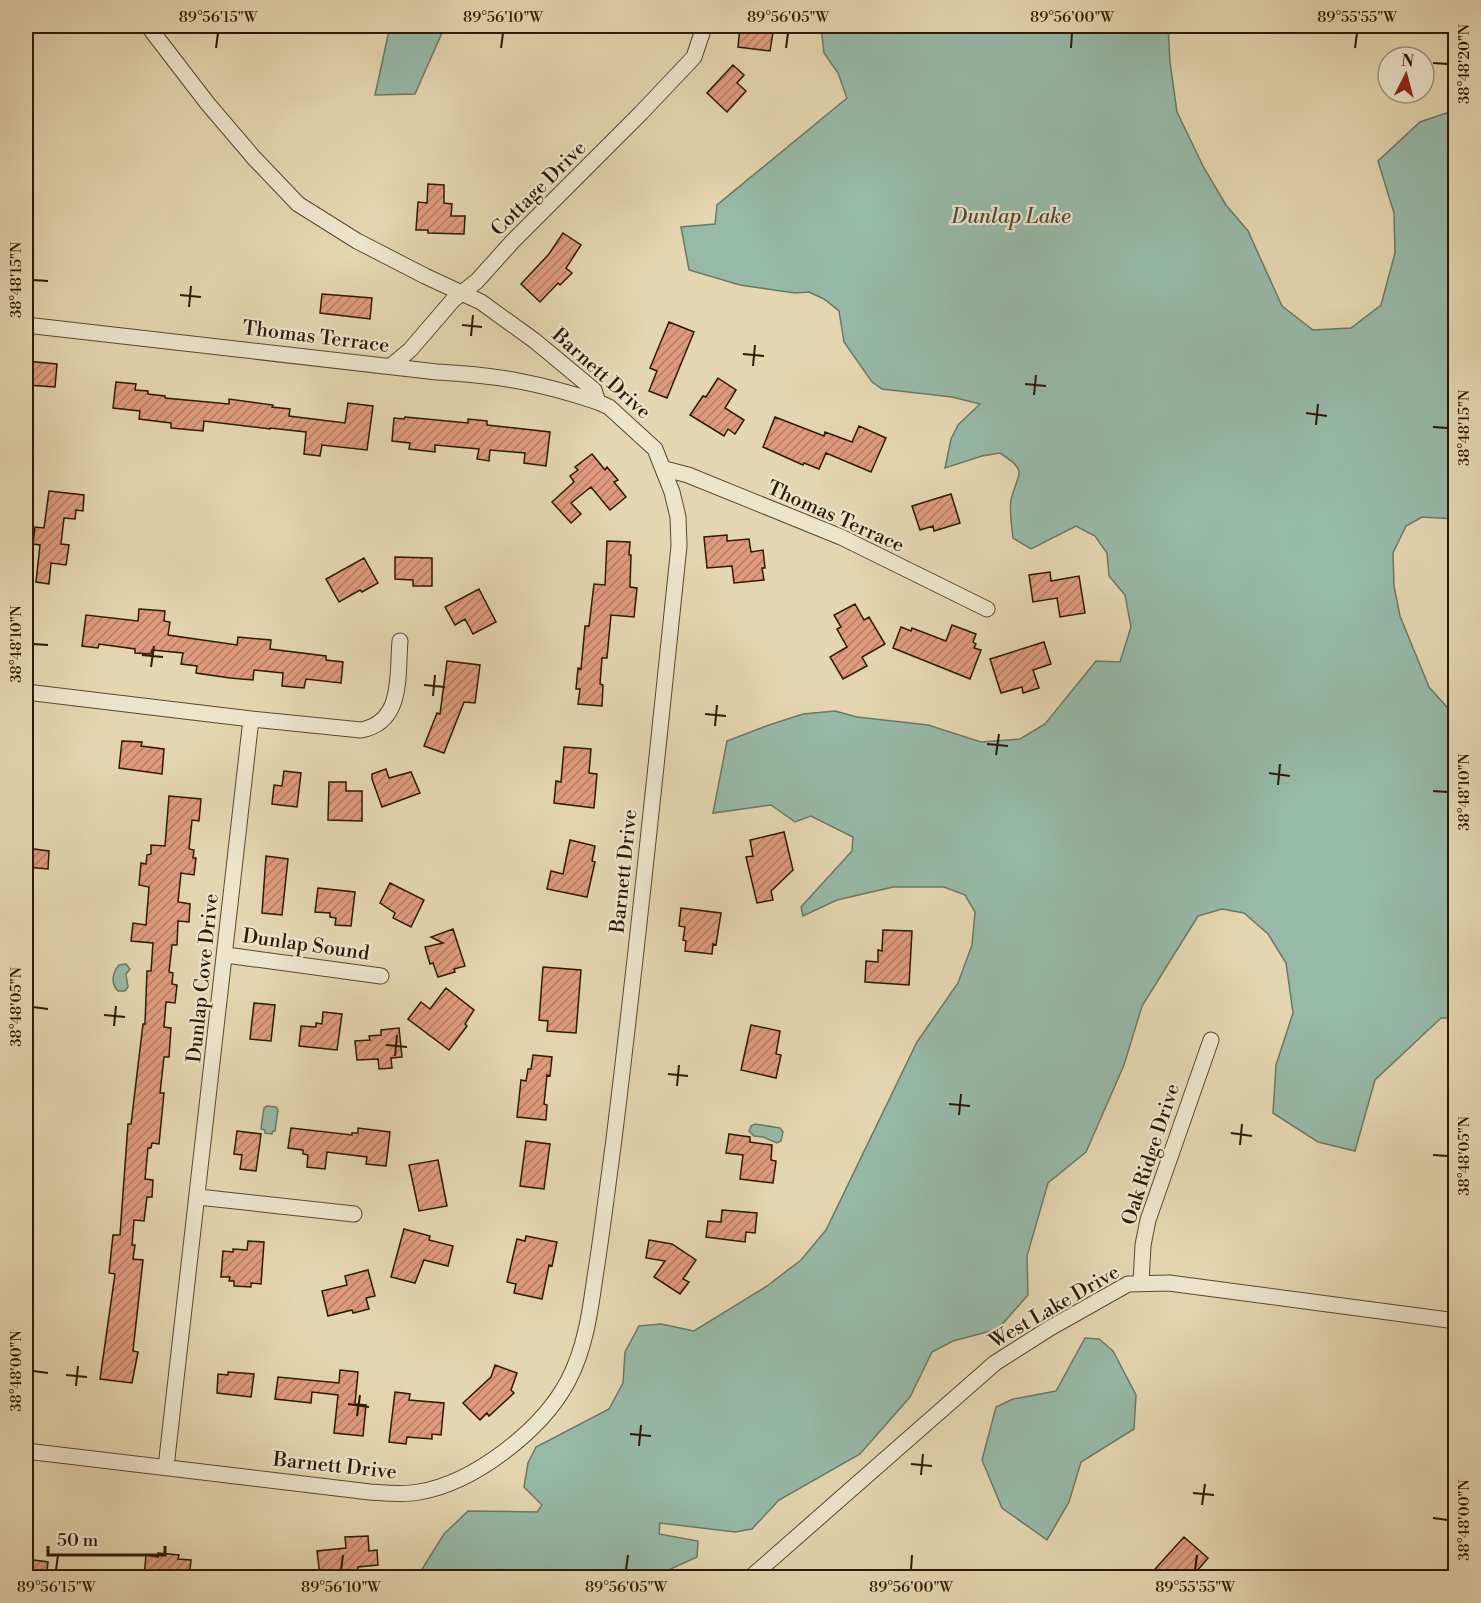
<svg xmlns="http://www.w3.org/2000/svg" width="1481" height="1603" viewBox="0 0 1481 1603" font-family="'Libre Bodoni',serif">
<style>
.water{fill:#96b9a8;stroke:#6c7966;stroke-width:1.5}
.building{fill:url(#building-hatch);stroke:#2c1904;stroke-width:1.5}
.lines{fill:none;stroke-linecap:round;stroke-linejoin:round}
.street-casing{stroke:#5a482f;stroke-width:17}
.street{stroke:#ede4cc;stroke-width:15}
.ticks{fill:none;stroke:#2c1904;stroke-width:2}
.labels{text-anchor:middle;stroke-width:4.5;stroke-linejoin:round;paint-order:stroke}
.street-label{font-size:20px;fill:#2c1904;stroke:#ede4cc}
.water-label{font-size:21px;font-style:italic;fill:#4c4935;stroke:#ede4cc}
.neatline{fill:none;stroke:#2c1904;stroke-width:2}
.ticks-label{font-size:15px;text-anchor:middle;fill:#2c1904}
</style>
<defs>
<pattern id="building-hatch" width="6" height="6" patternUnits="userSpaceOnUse" patternTransform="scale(1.5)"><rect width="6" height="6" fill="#df9a7e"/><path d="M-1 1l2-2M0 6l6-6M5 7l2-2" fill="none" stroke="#b57d65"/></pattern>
</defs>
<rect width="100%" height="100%" fill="#e4d6b0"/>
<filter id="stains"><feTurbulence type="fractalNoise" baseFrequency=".00333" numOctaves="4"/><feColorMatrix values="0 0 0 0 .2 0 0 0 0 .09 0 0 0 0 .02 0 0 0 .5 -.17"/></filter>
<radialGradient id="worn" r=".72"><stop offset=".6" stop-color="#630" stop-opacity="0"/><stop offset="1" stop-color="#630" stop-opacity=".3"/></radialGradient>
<path class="water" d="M 390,26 L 445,26 L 415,94 L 375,95 Z
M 821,26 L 1168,26 L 1170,62 L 1177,112 L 1204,168 L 1226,205 L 1248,231 L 1282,306 L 1313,330 L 1351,328 L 1381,305 L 1395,253 L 1394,213 L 1378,161 L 1420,122 L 1455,110 L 1455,519 L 1422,517 L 1406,526 L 1393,553 L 1394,586 L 1400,616 L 1429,687 L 1455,716 L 1455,1018 L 1441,1018 L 1375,1080 L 1355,1151 L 1318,1142 L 1273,1113 L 1276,1065 L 1293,1013 L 1286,963 L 1268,934 L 1244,913 L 1222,909 L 1198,916 L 1142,1006 L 1124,1065 L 1086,1152 L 1048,1183 L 1027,1256 L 1028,1295 L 998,1329 L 953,1341 L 932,1352 L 910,1397 L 860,1454 L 779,1500 L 752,1529 L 735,1532 L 660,1523 L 659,1534 L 698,1541 L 697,1557 L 653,1577 L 417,1577 L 444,1534 L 468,1511 L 537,1512 L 542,1505 L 524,1487 L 528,1463 L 536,1447 L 609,1409 L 623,1383 L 625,1352 L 639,1326 L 661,1324 L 694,1331 L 767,1286 L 801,1260 L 826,1230 L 917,1042 L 958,983 L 972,945 L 975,912 L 965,895 L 944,887 L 893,887 L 837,900 L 803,916 L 801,907 L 852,851 L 853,837 L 811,816 L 795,822 L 771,805 L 713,813 L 727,741 L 769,725 L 803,714 L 835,711 L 857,717 L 928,725 L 981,742 L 1020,739 L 1045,724 L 1096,661 L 1120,662 L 1131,627 L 1125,595 L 1109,576 L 1107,553 L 1095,536 L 1076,526 L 1031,549 L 1013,538 C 1012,527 1009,511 1011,500 C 1017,473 1030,472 1000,453 L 982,456 L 945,468 L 951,439 L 958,425 L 980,404 L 952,397 L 882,389 L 872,382 L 844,342 L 839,311 L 824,299 L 809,292 L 795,293 L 740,285 L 689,270 L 681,227 L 715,224 L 717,205 L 847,98 L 838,73 L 824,53 Z
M 126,964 L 130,969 L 126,974 L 128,987 L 125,991 L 118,991 C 110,983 113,972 119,965 Z
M 267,1106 L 276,1107 L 278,1110 L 275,1131 L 273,1131 L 272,1134 L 265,1133 L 265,1130 L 261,1129 L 264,1108 Z
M 755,1124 L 780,1128 L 783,1132 L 781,1141 L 777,1143 L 763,1137 L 754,1136 L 749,1131 L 751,1126 Z
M 1085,1338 L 1099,1339 L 1113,1351 L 1136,1395 L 1134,1429 L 1081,1462 L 1069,1502 L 1047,1540 L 1002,1508 L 982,1460 L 996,1407 L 1013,1399 L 1056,1391 Z"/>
<path class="building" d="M 740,26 L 774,26 L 770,51 L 738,47 Z
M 733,65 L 744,75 L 737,83 L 746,91 L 727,112 L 707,93 Z
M 428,184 L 444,185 L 444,203 L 452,204 L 451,216 L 465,216 L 464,234 L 428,233 L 428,230 L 416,230 L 418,202 L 427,203 Z
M 563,233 L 581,245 L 566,268 L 572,273 L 560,285 L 558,283 L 540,302 L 521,284 L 549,254 Z
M 322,294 L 372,298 L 370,319 L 320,313 Z
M 669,322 L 694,332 L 667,398 L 649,391 L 657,371 L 650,368 Z
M 26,361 L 57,364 L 55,387 L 26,385 Z
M 718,378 L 736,390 L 725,408 L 744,420 L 735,434 L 728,429 L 724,436 L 690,415 L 703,396 L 706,397 Z
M 116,382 L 136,384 L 135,390 L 148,391 L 148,394 L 165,396 L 165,398 L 229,404 L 229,399 L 273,405 L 272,407 L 290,409 L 289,416 L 345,423 L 348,403 L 373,406 L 367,450 L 322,445 L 320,456 L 304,454 L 306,432 L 270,428 L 270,429 L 204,421 L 203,431 L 171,428 L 171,423 L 139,419 L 140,411 L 113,408 Z
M 405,417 L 468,423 L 468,419 L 487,421 L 487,425 L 550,432 L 546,466 L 524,463 L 525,453 L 490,450 L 489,461 L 477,459 L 479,449 L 435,445 L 435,452 L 409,449 L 410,443 L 392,441 L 394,418 L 404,419 Z
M 775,417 L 824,436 L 825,432 L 852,442 L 859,426 L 886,438 L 871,472 L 826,453 L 819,469 L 804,463 L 803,465 L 763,447 Z
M 592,454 L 605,470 L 607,467 L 618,480 L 614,482 L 626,497 L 610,510 L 591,487 L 571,503 L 581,514 L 571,523 L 552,502 L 574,482 L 570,476 L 578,470 L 575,467 Z
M 49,491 L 84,495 L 83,511 L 76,510 L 75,519 L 64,518 L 61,544 L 69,545 L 66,565 L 51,563 L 49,584 L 36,582 L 40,545 L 33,544 L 35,527 L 44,528 Z
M 951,494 L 960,523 L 934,531 L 933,526 L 920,530 L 912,506 Z
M 727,535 L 727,541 L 749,539 L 751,552 L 763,550 L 765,568 L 762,568 L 764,580 L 734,583 L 732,566 L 707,568 L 704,537 Z
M 607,541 L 630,542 L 629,555 L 631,555 L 630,587 L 637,588 L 634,617 L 611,615 L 607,658 L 602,658 L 600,684 L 603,685 L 602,706 L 578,704 L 580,689 L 576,689 L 578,668 L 581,669 L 585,626 L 589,626 L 594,584 L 605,585 Z
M 395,557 L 432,558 L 432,586 L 413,586 L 413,580 L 395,579 Z
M 364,558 L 378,583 L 362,592 L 360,590 L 339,602 L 326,579 Z
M 1050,572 L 1051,581 L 1079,576 L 1085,613 L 1060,617 L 1057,598 L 1033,602 L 1029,575 Z
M 479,589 L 496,622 L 473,634 L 465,619 L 455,625 L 445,607 Z
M 855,604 L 864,620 L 869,617 L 885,644 L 862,657 L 867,666 L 843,679 L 830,657 L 847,647 L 837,629 L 841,627 L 834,615 Z
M 139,609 L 165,611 L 164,621 L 170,622 L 168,635 L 237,645 L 238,637 L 271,640 L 270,649 L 326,656 L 326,660 L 343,662 L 341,683 L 306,679 L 304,688 L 282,686 L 283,673 L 254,670 L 253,680 L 230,678 L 196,673 L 197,666 L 181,664 L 183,653 L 152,650 L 151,654 L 135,653 L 135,649 L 99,644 L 98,648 L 82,646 L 86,615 L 138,621 Z
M 952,625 L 976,634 L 973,642 L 976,644 L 974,648 L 981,650 L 970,679 L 893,648 L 901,627 L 911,631 L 912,628 L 946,641 Z
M 1044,642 L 1051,664 L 1033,670 L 1039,688 L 1023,693 L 1022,687 L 1001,693 L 990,659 Z
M 447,661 L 480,665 L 475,703 L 464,702 L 444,753 L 424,746 L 437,713 L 440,714 Z
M 122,741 L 142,742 L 141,746 L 164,749 L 162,774 L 119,768 Z
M 564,747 L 591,749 L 589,773 L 597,774 L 594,808 L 554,803 L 556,781 L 561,782 Z
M 386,769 L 389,778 L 411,772 L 420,793 L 382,807 L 372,779 L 372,774 Z
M 284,771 L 301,773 L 297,807 L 272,804 L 274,785 L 282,786 Z
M 329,782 L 346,782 L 346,791 L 362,791 L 362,821 L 328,820 Z
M 169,796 L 201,799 L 199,821 L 192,820 L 189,849 L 194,850 L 193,858 L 196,858 L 194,875 L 181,873 L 178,902 L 190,904 L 189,922 L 178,921 L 177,945 L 172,945 L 169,972 L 173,973 L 172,984 L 177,985 L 175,1003 L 166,1002 L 164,1027 L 171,1028 L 169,1057 L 164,1057 L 160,1093 L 164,1093 L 159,1144 L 152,1143 L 151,1148 L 148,1148 L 145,1179 L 153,1180 L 152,1197 L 147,1197 L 144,1221 L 134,1220 L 132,1245 L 135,1245 L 133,1259 L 143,1260 L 133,1351 L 138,1352 L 132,1383 L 100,1379 L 115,1274 L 109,1273 L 113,1235 L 120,1235 L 128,1124 L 131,1124 L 143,1024 L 145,1024 L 147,971 L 151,971 L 153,943 L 131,941 L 133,923 L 146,925 L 149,887 L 139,885 L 141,863 L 146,864 L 147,855 L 151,854 L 151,845 L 165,846 Z
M 784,832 L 793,870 L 771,891 L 773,900 L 757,903 L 746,857 L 753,856 L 750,840 Z
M 570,840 L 595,846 L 592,861 L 595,862 L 587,897 L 547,889 L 551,871 L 563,874 Z
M 26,848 L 49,851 L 48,869 L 26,867 Z
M 266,856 L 288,859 L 282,915 L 262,913 Z
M 390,883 L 424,900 L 411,927 L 393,918 L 395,913 L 380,903 Z
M 318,888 L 355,892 L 351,926 L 335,925 L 336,918 L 330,917 L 330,913 L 315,912 Z
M 681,908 L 721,913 L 716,945 L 713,944 L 712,954 L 685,951 L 686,941 L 683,940 L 685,927 L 679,926 Z
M 453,929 L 465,966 L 454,969 L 455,972 L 438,977 L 433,963 L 430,964 L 425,947 L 443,943 L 431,937 Z
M 883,930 L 912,931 L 909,985 L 865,982 L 866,961 L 878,962 L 878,950 L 882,951 Z
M 543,967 L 581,970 L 576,1033 L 547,1031 L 548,1021 L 539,1020 Z
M 446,988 L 474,1010 L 465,1024 L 467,1026 L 449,1050 L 408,1019 L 421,1002 L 430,1009 Z
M 254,1003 L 275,1005 L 271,1041 L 250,1039 Z
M 323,1012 L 342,1014 L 337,1050 L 299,1046 L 301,1026 L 316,1027 L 316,1023 L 322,1024 Z
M 751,1025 L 780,1031 L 776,1054 L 781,1055 L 776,1078 L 741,1070 Z
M 399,1028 L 402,1057 L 391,1058 L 392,1068 L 379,1069 L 378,1059 L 357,1060 L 355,1041 L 370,1040 L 369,1036 L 381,1035 L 381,1030 Z
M 533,1055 L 552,1057 L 550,1076 L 547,1075 L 544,1104 L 547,1105 L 546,1120 L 517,1117 L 521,1080 L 526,1081 L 528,1069 L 531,1069 Z
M 291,1128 L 352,1135 L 352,1133 L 358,1133 L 358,1128 L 390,1132 L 386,1166 L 366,1164 L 367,1157 L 327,1152 L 325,1169 L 307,1167 L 308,1155 L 303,1154 L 303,1150 L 288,1148 Z
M 237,1131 L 261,1134 L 256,1171 L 240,1169 L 242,1155 L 234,1154 Z
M 729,1134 L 750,1137 L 750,1142 L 772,1145 L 771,1160 L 776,1161 L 773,1183 L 740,1179 L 743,1155 L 726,1153 Z
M 526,1141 L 550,1144 L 544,1189 L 520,1186 Z
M 438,1160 L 447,1206 L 419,1211 L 409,1165 Z
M 722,1210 L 757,1213 L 755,1233 L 746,1232 L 745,1242 L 706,1237 L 708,1221 L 721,1222 Z
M 404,1229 L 430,1236 L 429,1240 L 453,1246 L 448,1266 L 424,1260 L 415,1283 L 391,1277 Z
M 526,1236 L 557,1242 L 552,1266 L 549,1265 L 542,1299 L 514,1293 L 516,1284 L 507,1282 L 517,1239 L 525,1241 Z
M 649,1240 L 672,1244 L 696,1260 L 683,1279 L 689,1282 L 680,1294 L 654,1277 L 665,1261 L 646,1258 Z
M 248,1241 L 264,1242 L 261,1284 L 251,1283 L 251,1287 L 234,1286 L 234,1281 L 229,1281 L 230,1277 L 221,1277 L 223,1251 L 233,1252 L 233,1249 L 247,1250 Z
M 368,1270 L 375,1296 L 366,1298 L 369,1309 L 353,1313 L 352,1310 L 328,1316 L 322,1291 L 347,1285 L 345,1276 Z
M 495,1365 L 517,1373 L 511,1390 L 514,1393 L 489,1416 L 487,1413 L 480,1420 L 463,1403 L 491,1377 Z
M 340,1370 L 358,1372 L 355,1404 L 366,1405 L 363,1436 L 334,1433 L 338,1395 L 312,1392 L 311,1403 L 275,1399 L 278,1377 L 339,1383 Z
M 228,1372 L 254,1374 L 251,1397 L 217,1393 L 218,1374 L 228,1375 Z
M 395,1392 L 410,1394 L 409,1400 L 444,1403 L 441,1435 L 432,1434 L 432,1439 L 407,1437 L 406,1444 L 389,1442 Z
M 368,1536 L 369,1551 L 377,1550 L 378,1565 L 358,1567 L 358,1573 L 320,1576 L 317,1551 L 346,1548 L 345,1537 Z
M 1184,1537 L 1208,1558 L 1191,1578 L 1147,1578 Z
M 158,1553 L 179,1555 L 178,1559 L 191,1560 L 189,1578 L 144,1578 L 146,1555 L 158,1557 Z
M 26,1559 L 48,1562 L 46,1578 L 26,1578 Z"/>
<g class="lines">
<defs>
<path id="street" d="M 26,325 L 437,372 C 498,375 540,383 598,402
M 391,366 L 410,350 L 453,300 L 477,281 L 513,241 L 641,113 L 694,57 L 703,30
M 665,469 L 688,475 L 841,537 L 987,609
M 26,692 L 251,719 L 361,730 C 404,722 397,675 400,641
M 226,955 L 381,976
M 198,1197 L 354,1214
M 1141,1283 L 1143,1245 L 1148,1220 L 1211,1040
M 26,1451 L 370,1492 C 386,1493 402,1495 419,1492 C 474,1483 542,1430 568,1381 C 585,1349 590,1313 595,1277 C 602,1234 607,1190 613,1147 C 638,947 658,747 679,546 L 678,517 L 672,492 L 655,449 L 609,407 L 598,402 L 594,390 L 535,341 L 481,302 L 425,276 L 357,241 L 298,204 L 254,158 L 208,104 L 148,26
M 166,1467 L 251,719
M 750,1578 L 995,1363 L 1050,1328 L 1128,1284 L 1169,1283 L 1456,1321"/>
</defs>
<use href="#street" class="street-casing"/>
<use href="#street" class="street"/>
</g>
<path class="ticks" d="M 216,48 L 218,33M 501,48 L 503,33M 786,48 L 788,33M 1071,48 L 1072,33M 1355,48 L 1357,33M 1433,63 L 1448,64M 33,280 L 48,281M 180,295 L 201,297M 189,307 L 191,286M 462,325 L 482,327M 471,336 L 473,315M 743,354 L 764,356M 753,366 L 755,345M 1025,384 L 1046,386M 1034,395 L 1036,375M 1306,413 L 1327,416M 1316,425 L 1318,404M 1433,427 L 1448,428M 33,644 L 48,645M 142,655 L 163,657M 151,667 L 154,646M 424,685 L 445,687M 433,696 L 435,675M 705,714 L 726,716M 715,726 L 717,705M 987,744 L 1008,746M 996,755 L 999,734M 1269,773 L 1290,776M 1278,785 L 1280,764M 1433,791 L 1448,792M 33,1007 L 48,1009M 104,1015 L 125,1017M 114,1026 L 116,1006M 386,1045 L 407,1047M 395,1056 L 397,1035M 668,1074 L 688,1076M 677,1086 L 679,1065M 949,1104 L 970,1106M 959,1115 L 961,1094M 1231,1133 L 1252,1136M 1240,1145 L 1242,1124M 1433,1155 L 1448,1156M 33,1371 L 48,1373M 66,1375 L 87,1377M 76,1386 L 78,1366M 348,1404 L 369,1407M 357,1416 L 360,1395M 630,1434 L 651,1436M 639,1446 L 641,1425M 911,1464 L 932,1466M 921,1475 L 923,1454M 1193,1493 L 1214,1495M 1202,1505 L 1205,1484M 1433,1518 L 1448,1520M 56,1570 L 58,1555M 341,1570 L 343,1555M 626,1570 L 628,1555M 911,1570 L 912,1555M 1195,1570 L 1197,1555"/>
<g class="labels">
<g class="street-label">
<text transform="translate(538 188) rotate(-45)" y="7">Cottage Drive</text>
<text transform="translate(316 336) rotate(7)" y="7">Thomas Terrace</text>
<text transform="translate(602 373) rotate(42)" y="7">Barnett Drive</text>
<text transform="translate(836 516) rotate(24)" y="7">Thomas Terrace</text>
<text transform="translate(623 871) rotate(-84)" y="7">Barnett Drive</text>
<text transform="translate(306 944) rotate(8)" y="7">Dunlap Sound</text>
<text transform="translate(202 978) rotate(-84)" y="7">Dunlap Cove Drive</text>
<text transform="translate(1150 1154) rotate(-72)" y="7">Oak Ridge Drive</text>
<text transform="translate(1054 1306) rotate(-30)" y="7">West Lake Drive</text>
<text transform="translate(335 1465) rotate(6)" y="7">Barnett Drive</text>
</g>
<g class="water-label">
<text x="1011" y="223">Dunlap Lake</text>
</g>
</g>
<rect width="1481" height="1603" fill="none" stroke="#e4d6b0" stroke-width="66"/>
<g transform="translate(1406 75) rotate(6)"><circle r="28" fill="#ede4cc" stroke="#a0937c" stroke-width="1.5"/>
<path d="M0-4.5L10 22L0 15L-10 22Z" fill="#8f2418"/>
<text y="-9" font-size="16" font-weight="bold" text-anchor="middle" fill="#2c1904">N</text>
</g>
<path d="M48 1546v9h117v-9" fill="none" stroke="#2c1904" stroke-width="3"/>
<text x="57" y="1546" font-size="18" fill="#2c1904" stroke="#ede4cc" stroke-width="4.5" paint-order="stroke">50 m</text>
<rect x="33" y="33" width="1415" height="1537" class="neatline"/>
<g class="ticks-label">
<text x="218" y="22">89°56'15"W</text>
<text x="503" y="22">89°56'10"W</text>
<text x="788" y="22">89°56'05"W</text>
<text x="1072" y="22">89°56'00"W</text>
<text x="1357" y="22">89°55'55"W</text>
<text transform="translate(1464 64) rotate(-90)" y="5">38°48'20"N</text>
<text transform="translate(16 280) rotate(-90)" y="5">38°48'15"N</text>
<text transform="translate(1464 428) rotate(-90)" y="5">38°48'15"N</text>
<text transform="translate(16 644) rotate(-90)" y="5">38°48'10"N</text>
<text transform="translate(1464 792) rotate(-90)" y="5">38°48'10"N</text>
<text transform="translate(16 1007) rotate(-90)" y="5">38°48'05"N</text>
<text transform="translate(1464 1156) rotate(-90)" y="5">38°48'05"N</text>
<text transform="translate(16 1371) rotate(-90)" y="5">38°48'00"N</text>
<text transform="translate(1464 1520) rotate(-90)" y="5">38°48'00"N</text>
<text x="56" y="1592">89°56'15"W</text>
<text x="341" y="1592">89°56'10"W</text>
<text x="626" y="1592">89°56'05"W</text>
<text x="911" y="1592">89°56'00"W</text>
<text x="1195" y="1592">89°55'55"W</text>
</g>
<rect width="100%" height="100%" filter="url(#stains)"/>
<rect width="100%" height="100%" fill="url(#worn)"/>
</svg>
